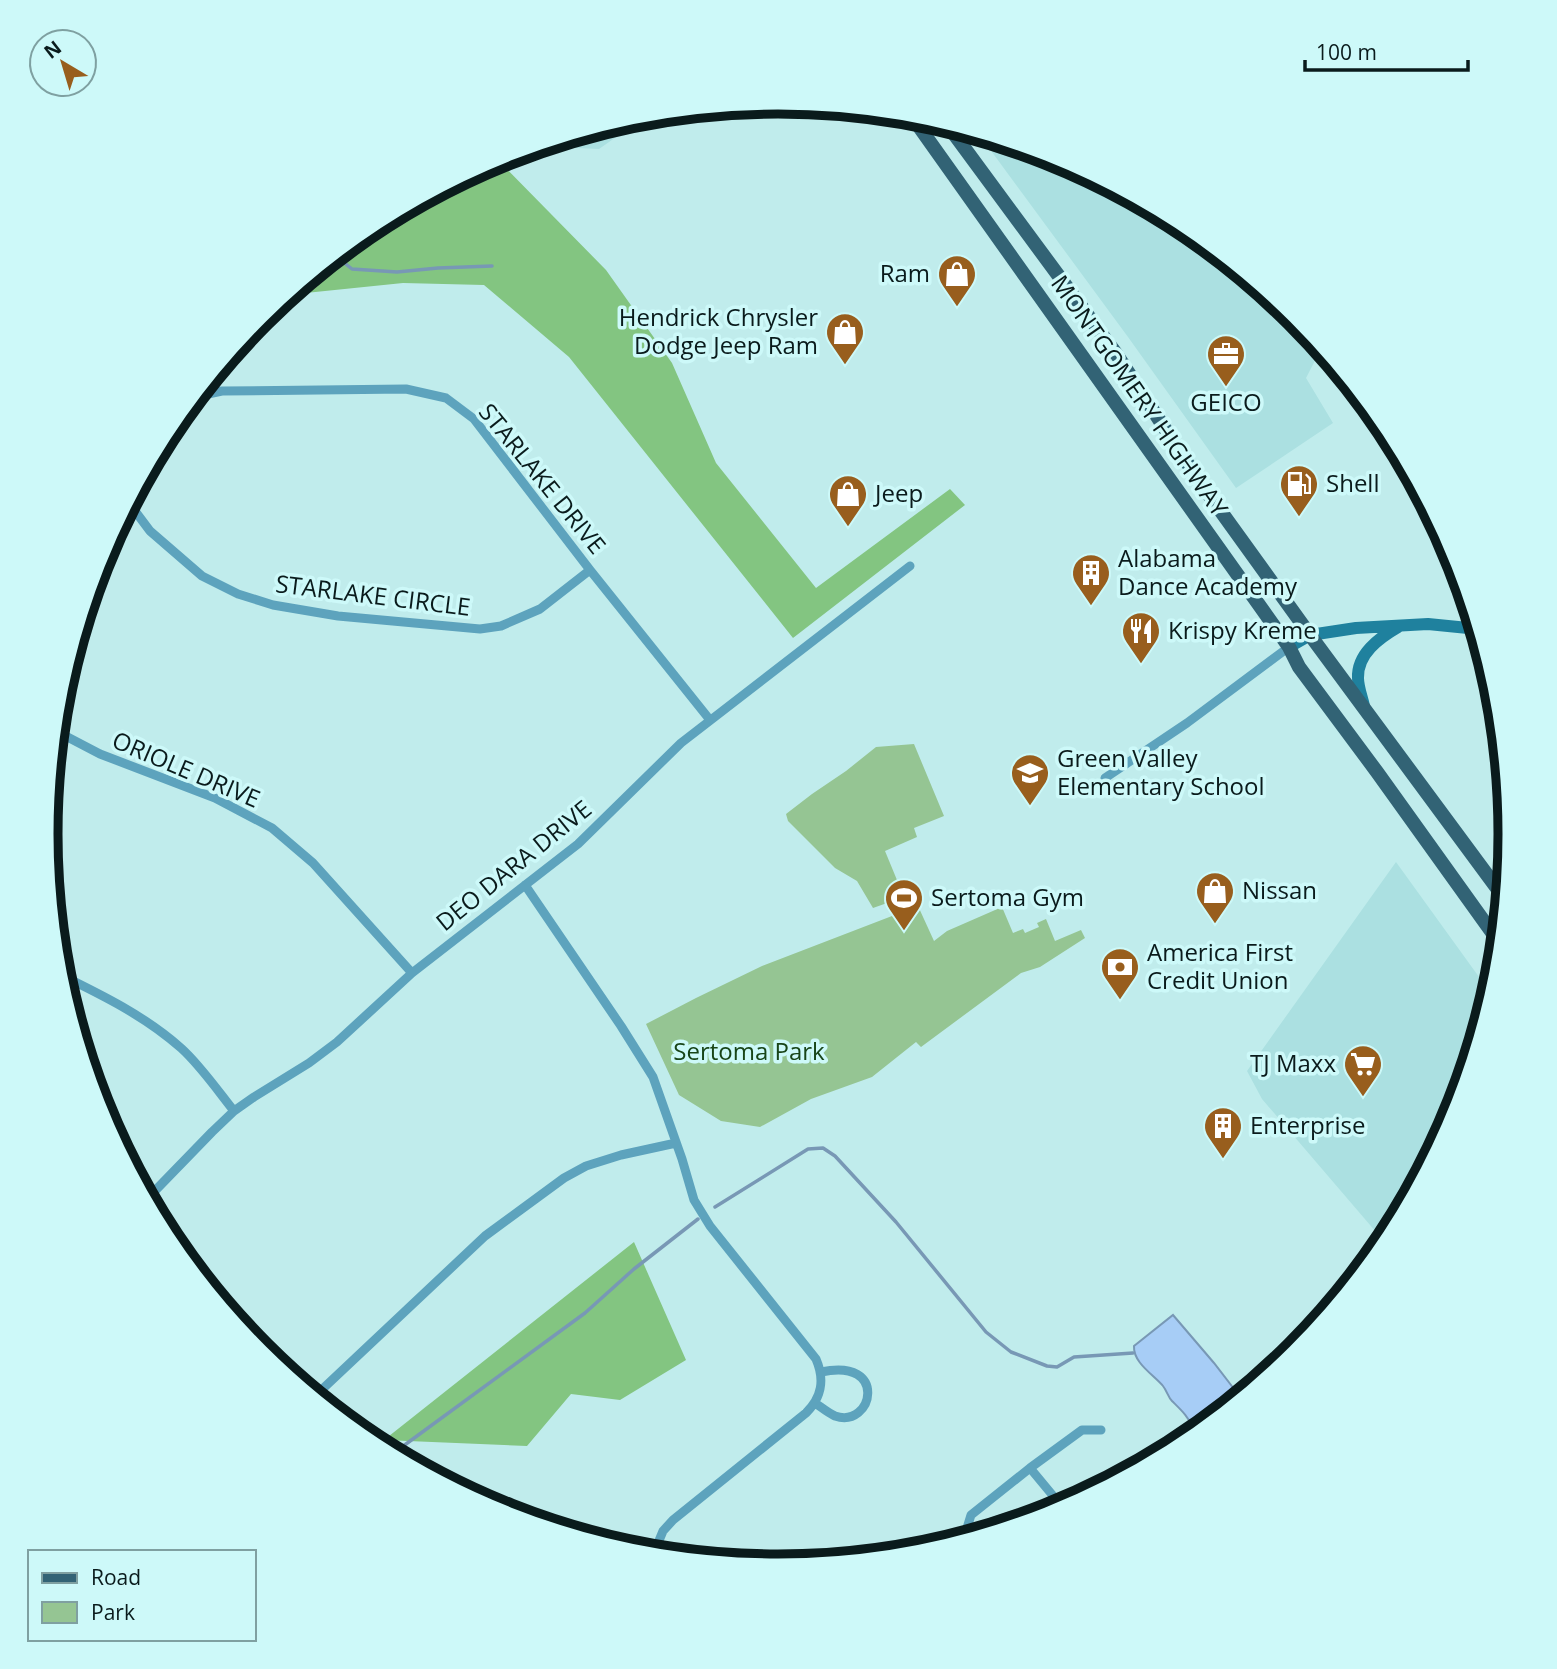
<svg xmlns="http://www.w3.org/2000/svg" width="1557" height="1669" viewBox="0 0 1557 1669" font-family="'Open Sans',sans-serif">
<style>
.built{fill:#abe0e1}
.green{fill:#95c593}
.forest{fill:#83c581}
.water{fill:#a7cdf6;stroke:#7898b5;stroke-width:2}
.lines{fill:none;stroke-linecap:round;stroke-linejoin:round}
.stream{stroke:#7898b5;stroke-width:3.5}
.street{stroke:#5da3bd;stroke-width:9}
.secondary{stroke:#1f819e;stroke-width:12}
.primary{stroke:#326375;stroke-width:14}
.labels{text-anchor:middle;stroke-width:7;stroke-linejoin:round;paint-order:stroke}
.poi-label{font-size:24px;fill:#0a1b1c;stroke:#cdf9f9;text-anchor:start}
.street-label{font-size:24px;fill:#0a1b1c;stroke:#cdf9f9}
.park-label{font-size:24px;fill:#184518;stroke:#cdf9f9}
.rim{fill:none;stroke:#0a1b1c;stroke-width:9}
</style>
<rect width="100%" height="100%" fill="#c0ecec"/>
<path class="built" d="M 649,114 L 599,149 L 534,146 L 636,116 Z
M 978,133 L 1059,157 L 1186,225 L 1297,316 L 1322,347 L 1306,378 L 1333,423 L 1236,488 L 1128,337 Z
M 1396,862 L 1492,995 L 1456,1115 L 1387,1243 L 1382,1239 L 1262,1099 L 1247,1071 Z"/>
<path class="green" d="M 914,744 L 944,816 L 914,828 L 917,837 L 885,851 L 904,897 L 873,908 L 857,881 L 835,868 L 788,821 L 786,814 L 812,794 L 846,771 L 876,747 Z
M 918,906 L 934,941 L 947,931 L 1002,907 L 1013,933 L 1023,929 L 1025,933 L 1039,927 L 1037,923 L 1046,919 L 1055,941 L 1081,930 L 1085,938 L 1040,967 L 1021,973 L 921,1047 L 916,1042 L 872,1077 L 811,1099 L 760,1127 L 721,1121 L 679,1095 L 646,1024 L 696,998 L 762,966 Z"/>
<path class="forest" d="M 496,158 L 606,270 L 672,363 L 716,463 L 816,588 L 950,489 L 965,505 L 793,638 L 569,357 L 484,285 L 403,283 L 286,295 L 372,225 Z
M 634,1242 L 686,1360 L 620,1400 L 571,1394 L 527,1446 L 384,1440 Z"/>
<path class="water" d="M 1173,1315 L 1214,1363 L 1241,1398 L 1204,1429 L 1193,1428 C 1189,1417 1180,1409 1172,1401 C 1168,1397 1167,1391 1163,1386 C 1154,1375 1133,1363 1134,1346 Z"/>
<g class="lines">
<path class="stream" d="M 332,257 L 337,257 L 352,269 L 397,272 L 438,268 L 492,266
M 715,1207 L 808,1149 L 823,1148 L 835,1156 L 896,1222 L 986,1332 L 1011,1352 L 1047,1366 L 1057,1367 L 1074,1357 L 1133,1353
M 391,1455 L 585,1313 L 634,1269 L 698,1219"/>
<path class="street" d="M 194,397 L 222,391 L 406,389 L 446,398 L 474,419 L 590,570 L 710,720
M 129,503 L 150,531 L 202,576 L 238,594 L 273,605 L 338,616 L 480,629 L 501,626 L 540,609 L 590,570
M 56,731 L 100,754 L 215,798 L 272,828 L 313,863 L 412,973
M 1105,778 L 1187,723 L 1289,647
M 525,885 L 621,1026 L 653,1077 L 682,1159 L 694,1200 L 710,1226 L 816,1359 C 825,1380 822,1397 806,1413 L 673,1520 L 663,1531 L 653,1555
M 59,974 C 102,995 145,1016 181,1048 C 200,1065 218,1091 234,1111
M 146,1200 L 212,1132 L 234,1111 L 254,1097 L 309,1063 L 337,1042 L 412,973 L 578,844 L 681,743 L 910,566
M 314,1397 L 485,1236 L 564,1178 L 586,1166 L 621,1155 L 676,1143
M 815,1403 C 821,1407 828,1413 835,1416 C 873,1429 889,1357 821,1372
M 1030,1468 L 1064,1509
M 967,1528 L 971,1515 L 1030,1468 L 1082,1430 L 1101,1430"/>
<path class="secondary" d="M 1289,647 L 1310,635 L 1356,628 L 1428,624 L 1478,629
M 1364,706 C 1362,697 1358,687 1358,678 C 1357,654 1379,638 1398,627"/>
<path class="primary" d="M 910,114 L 1289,647 L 1299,667 L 1377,772 L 1501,945
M 946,123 L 1117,355 L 1199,481 L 1310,635 L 1505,899"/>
</g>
<defs>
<symbol id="shop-pin" viewBox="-11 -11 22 30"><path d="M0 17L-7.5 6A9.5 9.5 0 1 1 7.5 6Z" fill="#985e1d" stroke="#cdf9f9"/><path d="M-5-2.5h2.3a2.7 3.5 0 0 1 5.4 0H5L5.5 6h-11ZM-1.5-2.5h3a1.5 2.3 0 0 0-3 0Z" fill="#fff"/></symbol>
<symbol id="office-pin" viewBox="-11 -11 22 30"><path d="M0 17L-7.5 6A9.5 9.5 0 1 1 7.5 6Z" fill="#985e1d" stroke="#cdf9f9"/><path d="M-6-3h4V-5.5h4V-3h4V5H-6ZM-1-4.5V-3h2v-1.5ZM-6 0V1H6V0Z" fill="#fff"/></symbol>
<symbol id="fuel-pin" viewBox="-11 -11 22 30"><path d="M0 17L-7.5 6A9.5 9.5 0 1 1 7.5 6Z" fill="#985e1d" stroke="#cdf9f9"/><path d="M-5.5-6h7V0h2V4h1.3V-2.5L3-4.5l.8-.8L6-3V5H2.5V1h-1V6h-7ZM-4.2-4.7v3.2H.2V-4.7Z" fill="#fff"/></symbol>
<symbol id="building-pin" viewBox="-11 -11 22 30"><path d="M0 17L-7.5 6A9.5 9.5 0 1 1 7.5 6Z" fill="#985e1d" stroke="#cdf9f9"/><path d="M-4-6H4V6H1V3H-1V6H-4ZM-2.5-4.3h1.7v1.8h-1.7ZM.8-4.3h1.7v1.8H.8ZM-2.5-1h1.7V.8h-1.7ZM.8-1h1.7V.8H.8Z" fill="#fff"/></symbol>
<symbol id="restaurant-pin" viewBox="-11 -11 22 30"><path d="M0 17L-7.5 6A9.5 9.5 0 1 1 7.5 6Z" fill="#985e1d" stroke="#cdf9f9"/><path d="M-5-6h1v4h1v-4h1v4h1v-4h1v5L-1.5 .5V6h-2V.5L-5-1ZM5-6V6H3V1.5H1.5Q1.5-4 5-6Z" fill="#fff"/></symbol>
<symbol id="school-pin" viewBox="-11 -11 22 30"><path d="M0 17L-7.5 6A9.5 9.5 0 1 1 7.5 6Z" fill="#985e1d" stroke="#cdf9f9"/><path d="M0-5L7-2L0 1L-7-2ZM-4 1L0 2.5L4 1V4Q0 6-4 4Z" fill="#fff"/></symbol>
<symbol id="stadium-pin" viewBox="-11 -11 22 30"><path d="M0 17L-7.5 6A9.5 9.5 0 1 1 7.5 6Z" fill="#985e1d" stroke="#cdf9f9"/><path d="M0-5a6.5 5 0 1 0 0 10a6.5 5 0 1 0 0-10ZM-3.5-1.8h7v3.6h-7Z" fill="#fff"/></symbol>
<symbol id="bank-pin" viewBox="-11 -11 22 30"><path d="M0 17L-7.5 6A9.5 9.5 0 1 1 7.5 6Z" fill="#985e1d" stroke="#cdf9f9"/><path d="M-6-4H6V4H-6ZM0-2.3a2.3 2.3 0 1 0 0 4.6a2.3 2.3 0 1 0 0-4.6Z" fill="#fff"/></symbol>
<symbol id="supermarket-pin" viewBox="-11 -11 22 30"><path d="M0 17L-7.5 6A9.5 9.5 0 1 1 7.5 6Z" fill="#985e1d" stroke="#cdf9f9"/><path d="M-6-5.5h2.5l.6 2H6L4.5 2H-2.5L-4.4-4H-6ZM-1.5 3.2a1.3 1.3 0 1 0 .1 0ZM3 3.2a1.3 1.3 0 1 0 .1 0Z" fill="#fff"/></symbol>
</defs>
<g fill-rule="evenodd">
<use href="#shop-pin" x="935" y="252" width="44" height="60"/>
<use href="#shop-pin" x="823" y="310" width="44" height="60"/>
<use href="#office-pin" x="1204" y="332" width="44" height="60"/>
<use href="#fuel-pin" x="1277" y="462" width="44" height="60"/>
<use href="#shop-pin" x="826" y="472" width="44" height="60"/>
<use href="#building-pin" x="1069" y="551" width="44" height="60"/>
<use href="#restaurant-pin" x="1119" y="609" width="44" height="60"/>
<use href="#school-pin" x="1008" y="751" width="44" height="60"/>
<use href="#shop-pin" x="1193" y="869" width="44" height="60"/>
<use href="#stadium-pin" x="882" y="876" width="44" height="60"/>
<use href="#bank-pin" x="1098" y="945" width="44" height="60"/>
<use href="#supermarket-pin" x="1341" y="1042" width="44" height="60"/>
<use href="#building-pin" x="1201" y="1104" width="44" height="60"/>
</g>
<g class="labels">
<g class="poi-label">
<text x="930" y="282" text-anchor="end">Ram</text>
<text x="818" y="326" text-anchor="end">Hendrick Chrysler<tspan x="818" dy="28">Dodge Jeep Ram</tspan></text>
<text x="1226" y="411" text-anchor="middle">GEICO</text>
<text x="1326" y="492">Shell</text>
<text x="875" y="502">Jeep</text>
<text x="1118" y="567">Alabama<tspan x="1118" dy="28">Dance Academy</tspan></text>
<text x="1168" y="639">Krispy Kreme</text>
<text x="1057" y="767">Green Valley<tspan x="1057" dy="28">Elementary School</tspan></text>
<text x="1242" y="899">Nissan</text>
<text x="931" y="906">Sertoma Gym</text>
<text x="1147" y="961">America First<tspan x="1147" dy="28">Credit Union</tspan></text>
<text x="1336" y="1072" text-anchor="end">TJ Maxx</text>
<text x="1250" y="1134">Enterprise</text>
</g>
<g class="street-label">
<text transform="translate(1139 396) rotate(55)" y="8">MONTGOMERY HIGHWAY</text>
<text transform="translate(542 479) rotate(51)" y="8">STARLAKE DRIVE</text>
<text transform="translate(373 596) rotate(7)" y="8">STARLAKE CIRCLE</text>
<text transform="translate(186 770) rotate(23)" y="8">ORIOLE DRIVE</text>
<text transform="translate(514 866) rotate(-39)" y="8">DEO DARA DRIVE</text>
</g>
<g class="park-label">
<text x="749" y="1060">Sertoma Park</text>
</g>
</g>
<path d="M0 0H1557V1669H0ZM58 834a720 720 0 1 1 1440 0a720 720 0 1 1-1440 0Z" fill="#cdf9f9" fill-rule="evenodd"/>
<path class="rim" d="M58 834a720 720 0 1 1 1440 0a720 720 0 1 1-1440 0Z"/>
<rect x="28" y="1550" width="228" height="91" fill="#cdf9f9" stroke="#7fa0a1" stroke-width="2"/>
<rect x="42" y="1573" width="35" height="10" fill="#326375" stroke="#7fa0a1" stroke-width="2"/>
<text x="91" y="1585" font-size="21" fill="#0a1b1c">Road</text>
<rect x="42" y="1602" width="35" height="21" fill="#95c593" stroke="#7fa0a1" stroke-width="2"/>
<text x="91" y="1620" font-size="21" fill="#0a1b1c">Park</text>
<g transform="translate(63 63) rotate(322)"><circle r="33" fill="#cdf9f9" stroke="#7fa0a1" stroke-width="2"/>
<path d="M0-5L12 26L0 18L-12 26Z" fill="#985e1d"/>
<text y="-10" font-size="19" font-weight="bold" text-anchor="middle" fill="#0a1b1c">N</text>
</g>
<path d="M1305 60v10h163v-10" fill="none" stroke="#0a1b1c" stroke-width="3.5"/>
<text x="1316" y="60" font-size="21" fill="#0a1b1c" stroke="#cdf9f9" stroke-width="5" paint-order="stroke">100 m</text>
</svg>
